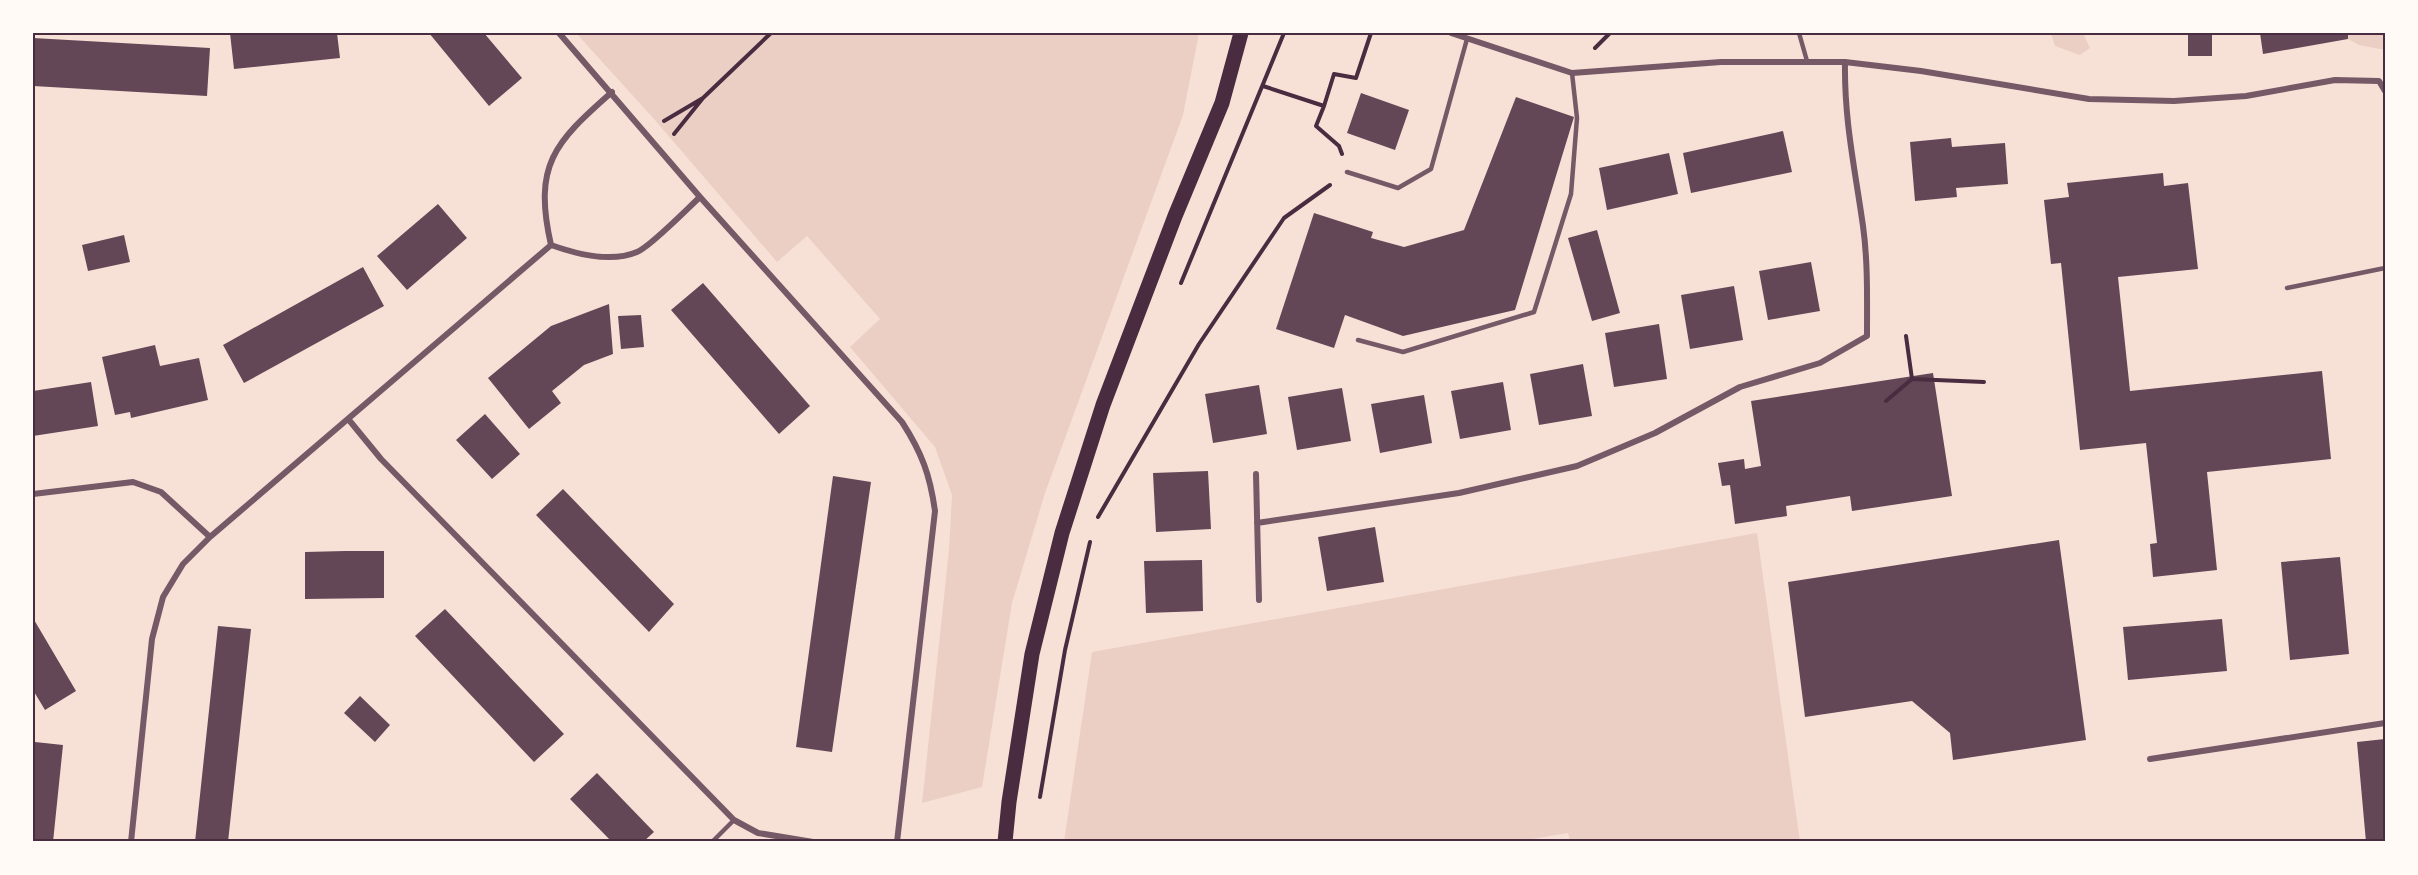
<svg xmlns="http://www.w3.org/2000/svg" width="2418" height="875" viewBox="0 0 2418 875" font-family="'DejaVu Sans',sans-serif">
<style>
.green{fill:#ebcfc5}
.building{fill:#644757}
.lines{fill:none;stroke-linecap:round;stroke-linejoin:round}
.path{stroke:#4a2c40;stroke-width:4}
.service{stroke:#755966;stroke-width:4.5}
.minor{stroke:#755966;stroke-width:6}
.primary{stroke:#4a2c40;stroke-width:15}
.neatline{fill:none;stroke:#4a2c40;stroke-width:2}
</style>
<rect width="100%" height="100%" fill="#f7e1d7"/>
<path class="green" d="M 576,33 L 1199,33 L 1183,115 L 1045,493 L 1012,603 L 982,787 L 922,803 L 949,550 L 952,495 L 935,447 L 850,347 L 880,319 L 807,236 L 777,262 L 654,119 Z
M 2051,33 L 2083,33 L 2090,48 L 2080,55 L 2055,46 Z
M 2348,33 L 2385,33 L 2385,50 L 2359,45 L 2348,39 Z
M 1757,533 L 1800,842 L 1570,842 L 1568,833 L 1516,842 L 1064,842 L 1092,652 Z"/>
<path class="building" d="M 230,33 L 337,33 L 340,58 L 234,69 Z
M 429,33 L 484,33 L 522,78 L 489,106 Z
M 2188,33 L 2212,33 L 2212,56 L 2188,56 Z
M 2260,33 L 2348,33 L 2348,39 L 2263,54 Z
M 33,38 L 210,48 L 207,96 L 33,86 Z
M 1361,93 L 1409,110 L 1395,150 L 1347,133 Z
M 1516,97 L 1574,117 L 1515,310 L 1403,336 L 1345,315 L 1334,348 L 1276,329 L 1314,213 L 1373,232 L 1371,238 L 1404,247 L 1464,230 Z
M 1783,131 L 1792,172 L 1691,193 L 1683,153 Z
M 1951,138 L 1952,147 L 2005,143 L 2008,184 L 1956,188 L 1957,197 L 1915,201 L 1910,142 Z
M 1669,153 L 1678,194 L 1607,210 L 1599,168 Z
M 2163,173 L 2164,186 L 2188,183 L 2198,269 L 2118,277 L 2130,391 L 2322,371 L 2331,459 L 2207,472 L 2217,570 L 2153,577 L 2150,544 L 2157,543 L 2146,443 L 2080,450 L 2061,263 L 2051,264 L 2044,200 L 2069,197 L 2067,183 Z
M 438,204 L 467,238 L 407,290 L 377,256 Z
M 1597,230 L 1620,313 L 1592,321 L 1568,238 Z
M 124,235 L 130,262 L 88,271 L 82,245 Z
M 1811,262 L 1820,311 L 1768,320 L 1759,271 Z
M 363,267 L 384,306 L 244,383 L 223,345 Z
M 703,283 L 810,406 L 779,434 L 671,310 Z
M 1734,286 L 1743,340 L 1690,349 L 1681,295 Z
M 609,304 L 613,354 L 584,365 L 552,391 L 561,403 L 529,429 L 488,378 L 551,326 Z
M 641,315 L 644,347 L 621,349 L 618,316 Z
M 1659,324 L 1667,379 L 1614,387 L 1605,333 Z
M 155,345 L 160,366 L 199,358 L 208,400 L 131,418 L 130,412 L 115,415 L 102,357 Z
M 1583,364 L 1592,416 L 1539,425 L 1530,374 Z
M 1933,373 L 1952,496 L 1852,511 L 1850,496 L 1786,506 L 1787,516 L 1735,524 L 1730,485 L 1722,486 L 1718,463 L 1744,459 L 1745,469 L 1761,466 L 1751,401 Z
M 91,382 L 98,426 L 33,436 L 33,391 Z
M 1503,382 L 1511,430 L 1460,439 L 1451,391 Z
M 1259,385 L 1267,434 L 1213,443 L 1205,394 Z
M 1342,388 L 1351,441 L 1297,450 L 1288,397 Z
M 1424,395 L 1432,443 L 1380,453 L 1371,404 Z
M 485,414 L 520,454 L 492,479 L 456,440 Z
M 1208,471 L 1211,529 L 1156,532 L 1153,473 Z
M 833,476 L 871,482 L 832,752 L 796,747 Z
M 563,489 L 674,604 L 649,632 L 536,515 Z
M 1375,527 L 1384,582 L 1327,591 L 1318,537 Z
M 2059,540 L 2086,740 L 1953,760 L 1950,733 L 1912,701 L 1805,717 L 1788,582 Z
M 345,551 L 384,551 L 384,598 L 305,599 L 305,552 Z
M 2340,557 L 2349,654 L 2290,660 L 2281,562 Z
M 1202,560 L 1203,611 L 1146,613 L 1144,561 Z
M 445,609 L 564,734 L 534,762 L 415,636 Z
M 33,618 L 76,691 L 45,710 L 33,690 Z
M 2222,619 L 2227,671 L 2128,680 L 2123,627 Z
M 218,626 L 251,629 L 228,842 L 195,842 Z
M 360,696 L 390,725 L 375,742 L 344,713 Z
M 2385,739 L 2385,842 L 2366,842 L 2357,742 Z
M 35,742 L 63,745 L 53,842 L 33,842 Z
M 597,773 L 654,832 L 643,842 L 612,842 L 570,799 Z"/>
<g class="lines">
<path class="path" d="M 1595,48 L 1610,33
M 1263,86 L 1324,106 L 1316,126 L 1339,146 L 1342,154
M 703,98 L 771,33
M 1324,106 L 1334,74 L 1356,78 L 1371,33
M 664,121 L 703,98 L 674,134
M 1181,283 L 1284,33
M 1906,336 L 1912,379
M 1886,401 L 1912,379 L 1984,382
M 1098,517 L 1199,344 L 1284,218 L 1330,185
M 1040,797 L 1065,650 L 1090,542"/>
<path class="service" d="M 1799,33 L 1807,61
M 1347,172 L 1398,188 L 1431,169 L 1467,39
M 2287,288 L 2385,268
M 1358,340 L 1403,352 L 1534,312 L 1571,194 L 1577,118 L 1572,73
M 712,842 L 734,820"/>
<path class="minor" d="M 559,33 L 700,197 L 902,422 C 922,453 930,475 935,511 L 897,842
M 1451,33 L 1572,73 L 1721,62 L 1845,62 L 1921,71 L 2089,99 L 2174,101 L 2246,96 L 2335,80 L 2379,81 L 2385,91
M 612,92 C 554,143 533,165 551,245 C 576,254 611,263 637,252 C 650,247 688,208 700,197
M 349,420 L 381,459 L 734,820 L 758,833 L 813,842
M 1256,474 L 1259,600
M 33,494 L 133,482 L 161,492 L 210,537
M 1257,523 L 1459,493 L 1577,466 L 1655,433 L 1740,387 L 1820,363 L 1867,336 C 1867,299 1868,262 1863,226 C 1855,169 1844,120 1845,62
M 2150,759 L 2385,723
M 131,842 L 152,639 L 163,597 L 183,564 L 210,537 L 551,245"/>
<path class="primary" d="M 1005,842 L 1009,802 L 1032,654 L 1062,533 L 1103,405 L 1175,216 L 1222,103 L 1241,33"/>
</g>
<rect width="2418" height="875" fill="none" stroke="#fffaf5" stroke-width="69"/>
<rect x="34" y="34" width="2350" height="806" class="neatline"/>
</svg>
